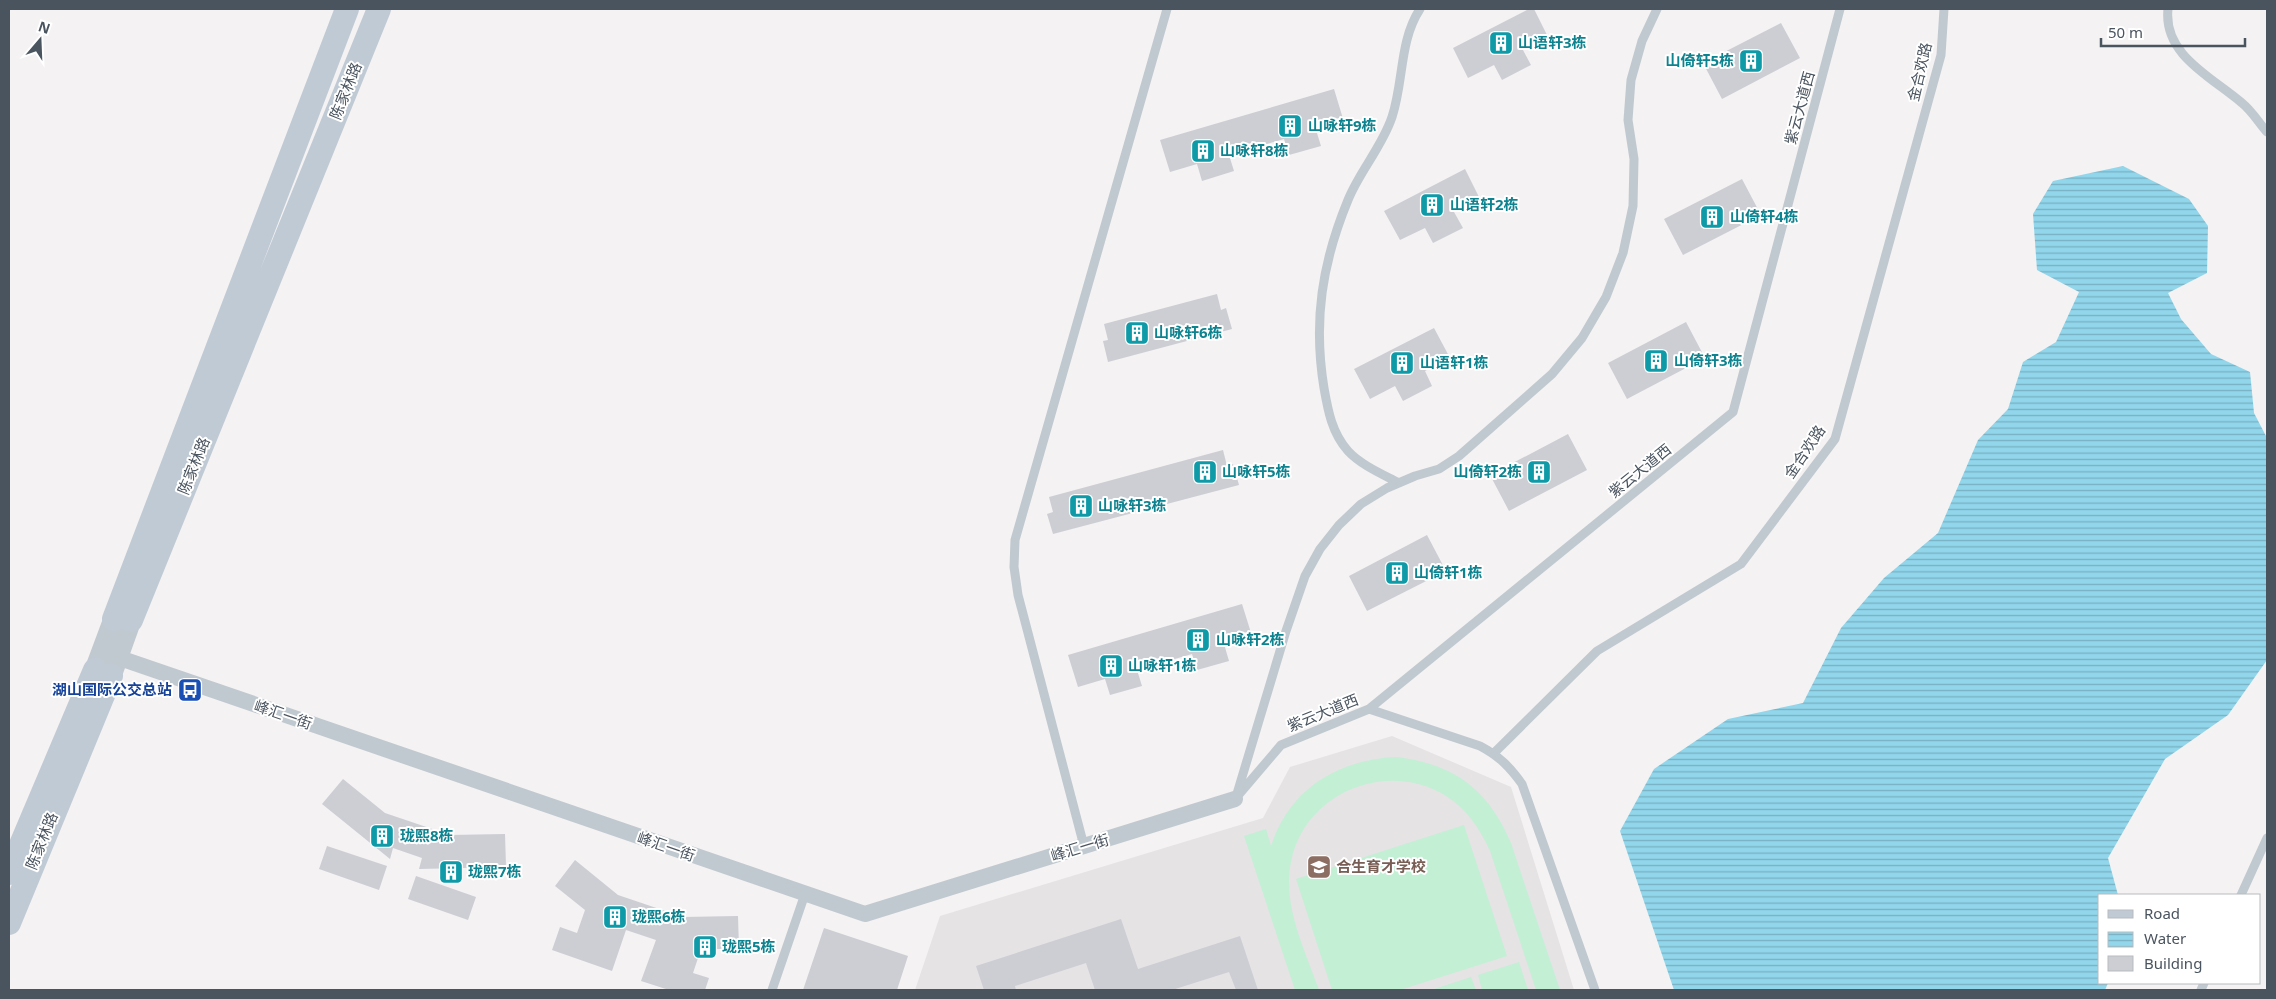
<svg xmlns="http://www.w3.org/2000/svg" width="2276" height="999" viewBox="0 0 2276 999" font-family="'Noto Sans','Noto Sans SC',sans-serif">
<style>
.education{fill:#e5e3e4}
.pitch{fill:#c3efd5}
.water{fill:url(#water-rules)}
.building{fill:#ccced4}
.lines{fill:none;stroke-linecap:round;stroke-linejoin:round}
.service{stroke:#c0c9d0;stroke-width:9}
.minor{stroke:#c0c9d0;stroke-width:16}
.tertiary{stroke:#c0c9d0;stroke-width:21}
.secondary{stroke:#c0cad5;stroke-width:24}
.labels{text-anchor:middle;stroke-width:4;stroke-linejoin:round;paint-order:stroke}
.culture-label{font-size:15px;font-weight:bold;fill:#0d838f;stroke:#fff;text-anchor:start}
.street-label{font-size:15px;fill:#4a545f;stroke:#fff}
.transit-label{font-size:15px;font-weight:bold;fill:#164399;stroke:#fff;text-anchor:end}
.education-label{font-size:15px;font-weight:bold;fill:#785e54;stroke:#fff;text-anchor:start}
</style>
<defs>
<pattern id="water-rules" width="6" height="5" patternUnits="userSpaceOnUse" patternTransform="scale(1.25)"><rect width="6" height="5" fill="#91d6eb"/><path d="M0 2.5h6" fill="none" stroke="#78b0c2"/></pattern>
</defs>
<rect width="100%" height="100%" fill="#f4f2f2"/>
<path class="education" d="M 1392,736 L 1511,787 L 1574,990 L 915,990 L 940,916 L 1263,818 L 1290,767 Z"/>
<path class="pitch" d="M 1396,757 C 1454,764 1488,789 1511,843 L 1560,990 L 1536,990 L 1490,851 C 1480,829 1467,809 1446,796 C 1387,759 1304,793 1291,862 C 1282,905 1305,950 1319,990 L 1295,990 L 1244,836 L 1266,829 L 1271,846 C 1290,788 1338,760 1396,757 Z
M 1464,825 L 1507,956 L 1400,990 L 1332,990 L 1296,879 Z
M 1519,962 L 1528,990 L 1482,990 L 1478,975 Z
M 1471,977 L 1476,990 L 1431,990 Z"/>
<path class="water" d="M 2123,166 L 2189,199 L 2208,226 L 2207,273 L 2168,293 L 2181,319 L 2211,354 L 2250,372 L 2254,413 L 2267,438 L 2267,660 L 2228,715 L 2165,759 L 2108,858 L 2118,895 L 2100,895 L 2100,983 L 2108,983 L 2105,990 L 1674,990 L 1620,831 L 1654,769 L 1728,719 L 1803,703 L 1841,628 L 1884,578 L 1938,533 L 1978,440 L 2008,409 L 2023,362 L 2056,342 L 2079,292 L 2037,270 L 2033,214 L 2053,181 Z"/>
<path class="building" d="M 1529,9 L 1534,9 L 1548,37 L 1523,50 L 1531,65 L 1502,80 L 1494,65 L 1468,78 L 1453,48 Z
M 1781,23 L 1800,58 L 1722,99 L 1703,63 Z
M 1334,89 L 1344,122 L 1316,130 L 1321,146 L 1289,155 L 1284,139 L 1229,155 L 1234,171 L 1202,181 L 1197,164 L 1170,172 L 1160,140 Z
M 1465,169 L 1480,199 L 1454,212 L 1463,228 L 1433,243 L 1425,228 L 1400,240 L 1384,211 Z
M 1742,179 L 1761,215 L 1683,255 L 1664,219 Z
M 1217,294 L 1221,310 L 1226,308 L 1232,329 L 1108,362 L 1103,341 L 1108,340 L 1104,324 Z
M 1686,322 L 1705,358 L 1627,399 L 1608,363 Z
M 1434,328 L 1450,358 L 1425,371 L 1432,386 L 1403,401 L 1395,386 L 1370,399 L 1354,369 Z
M 1568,434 L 1587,470 L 1509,511 L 1490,475 Z
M 1223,450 L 1227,466 L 1233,464 L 1239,485 L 1053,534 L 1047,514 L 1053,512 L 1049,497 Z
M 1427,535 L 1446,571 L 1367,611 L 1349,576 Z
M 1242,604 L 1252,636 L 1224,644 L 1229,661 L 1197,670 L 1192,654 L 1137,670 L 1142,686 L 1110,695 L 1105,679 L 1078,687 L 1068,655 Z
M 343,779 L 385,813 L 450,835 L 505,834 L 506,867 L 419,869 L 422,858 L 393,848 L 390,859 L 322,804 Z
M 327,846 L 387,866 L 379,890 L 319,869 Z
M 575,860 L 618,895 L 683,917 L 738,916 L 739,949 L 701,949 L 693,973 L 709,978 L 705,990 L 669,990 L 641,981 L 656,940 L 626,930 L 612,971 L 552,950 L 560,927 L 577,933 L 585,910 L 555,886 Z
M 416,876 L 476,897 L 468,920 L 408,899 Z
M 1121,919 L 1138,969 L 1240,936 L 1258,990 L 1236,990 L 1229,972 L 1172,990 L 1095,990 L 1086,963 L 1015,986 L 1016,990 L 984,990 L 976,966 Z
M 824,928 L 908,956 L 897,990 L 803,990 Z"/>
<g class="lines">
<path class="service" d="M 2168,9 C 2163,55 2212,77 2242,103 C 2252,111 2259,123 2267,132
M 1399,483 C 1382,474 1361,465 1348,451 C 1332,433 1328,411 1324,388 C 1313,321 1322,263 1348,200 C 1359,172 1382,147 1392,117 C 1404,81 1399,41 1420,9
M 1369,709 L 1480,746 C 1499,756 1510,767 1522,784 L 1595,990
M 1494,753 L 1597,651 L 1741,564 L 1835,439 L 1941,55 L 1944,9
M 1236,797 L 1286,631 L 1305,576 L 1320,549 L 1339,525 L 1361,504 L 1387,488 L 1415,476 L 1439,469 L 1459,456 L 1552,374 L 1582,338 L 1606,297 L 1623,253 L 1633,206 L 1634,159 L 1628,120 L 1631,80 L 1642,41 L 1657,9
M 1235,799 L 1281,745 L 1369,709 L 1733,412 L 1840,9
M 1084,846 L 1018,595 L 1014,567 L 1015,540 L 1167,9
M 2241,895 L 2267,838
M 772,990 L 805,894
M 2201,990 L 2204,983"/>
<path class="minor" d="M 108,654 L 865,914 L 1235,799"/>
<path class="tertiary" d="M 95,670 L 114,619
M 111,676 L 131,620"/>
<path class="secondary" d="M 114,619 L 347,9
M 131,620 L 379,9
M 9,873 L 95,670
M 9,923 L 111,676"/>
</g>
<defs>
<symbol id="building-square" viewBox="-11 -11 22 22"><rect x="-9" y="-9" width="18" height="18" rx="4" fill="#0f9aa8" stroke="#fff"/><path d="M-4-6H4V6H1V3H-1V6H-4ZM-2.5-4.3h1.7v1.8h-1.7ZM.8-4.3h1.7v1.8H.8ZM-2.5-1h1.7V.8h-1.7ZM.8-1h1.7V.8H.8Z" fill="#fff"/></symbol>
<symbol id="bus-square" viewBox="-11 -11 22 22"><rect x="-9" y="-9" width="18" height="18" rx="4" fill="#1a4fb4" stroke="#fff"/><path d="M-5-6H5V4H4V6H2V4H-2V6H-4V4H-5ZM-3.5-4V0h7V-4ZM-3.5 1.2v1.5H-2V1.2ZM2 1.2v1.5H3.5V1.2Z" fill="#fff"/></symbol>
<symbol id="school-square" viewBox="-11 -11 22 22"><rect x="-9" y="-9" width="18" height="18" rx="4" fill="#8d6e63" stroke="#fff"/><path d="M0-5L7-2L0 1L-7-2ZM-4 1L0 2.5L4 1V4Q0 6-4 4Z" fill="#fff"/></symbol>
</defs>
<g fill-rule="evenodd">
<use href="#building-square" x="1487" y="29" width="28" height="28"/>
<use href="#building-square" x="1737" y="47" width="28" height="28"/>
<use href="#building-square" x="1276" y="112" width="28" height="28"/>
<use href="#building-square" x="1189" y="137" width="28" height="28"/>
<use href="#building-square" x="1418" y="191" width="28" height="28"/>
<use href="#building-square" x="1698" y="203" width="28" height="28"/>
<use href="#building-square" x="1123" y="319" width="28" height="28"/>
<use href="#building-square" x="1642" y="347" width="28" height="28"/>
<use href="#building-square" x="1388" y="349" width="28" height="28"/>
<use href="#building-square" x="1191" y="458" width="28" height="28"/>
<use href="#building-square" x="1525" y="458" width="28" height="28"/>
<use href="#building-square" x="1067" y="492" width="28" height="28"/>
<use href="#building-square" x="1383" y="559" width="28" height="28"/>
<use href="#building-square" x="1184" y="626" width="28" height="28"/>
<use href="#building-square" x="1097" y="652" width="28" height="28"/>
<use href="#bus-square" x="176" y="676" width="28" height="28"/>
<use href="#building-square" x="368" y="822" width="28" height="28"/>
<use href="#school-square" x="1305" y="853" width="28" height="28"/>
<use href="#building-square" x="437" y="858" width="28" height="28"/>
<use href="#building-square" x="601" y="903" width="28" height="28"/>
<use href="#building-square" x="691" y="933" width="28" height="28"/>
</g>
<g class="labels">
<g class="culture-label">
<text x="1518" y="48">山语轩3栋</text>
<text x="1734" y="66" text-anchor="end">山倚轩5栋</text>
<text x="1308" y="131">山咏轩9栋</text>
<text x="1220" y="156">山咏轩8栋</text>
<text x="1450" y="210">山语轩2栋</text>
<text x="1730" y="222">山倚轩4栋</text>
<text x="1154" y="338">山咏轩6栋</text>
<text x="1674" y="366">山倚轩3栋</text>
<text x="1420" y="368">山语轩1栋</text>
<text x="1222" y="477">山咏轩5栋</text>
<text x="1522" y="477" text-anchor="end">山倚轩2栋</text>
<text x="1098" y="511">山咏轩3栋</text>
<text x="1414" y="578">山倚轩1栋</text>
<text x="1216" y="645">山咏轩2栋</text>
<text x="1128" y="671">山咏轩1栋</text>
<text x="400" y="841">珑熙8栋</text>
<text x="468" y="877">珑熙7栋</text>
<text x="632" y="922">珑熙6栋</text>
<text x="722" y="952">珑熙5栋</text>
</g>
<g class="street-label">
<text transform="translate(1920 72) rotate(-77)" y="5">金合欢路</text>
<text transform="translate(346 91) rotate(-68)" y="5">陈家林路</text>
<text transform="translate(1800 108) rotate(-75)" y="5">紫云大道西</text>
<text transform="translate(1805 452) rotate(-56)" y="5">金合欢路</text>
<text transform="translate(194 466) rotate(-68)" y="5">陈家林路</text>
<text transform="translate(1640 471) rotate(-39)" y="5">紫云大道西</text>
<text transform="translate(1323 713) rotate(-22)" y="5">紫云大道西</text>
<text transform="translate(283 715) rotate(19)" y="5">峰汇一街</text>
<text transform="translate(42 841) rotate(-68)" y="5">陈家林路</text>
<text transform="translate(666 847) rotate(19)" y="5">峰汇一街</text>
<text transform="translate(1080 848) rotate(-17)" y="5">峰汇一街</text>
</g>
<g class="transit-label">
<text x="172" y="695">湖山国际公交总站</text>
</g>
<g class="education-label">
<text x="1336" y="872">合生育才学校</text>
</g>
</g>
<rect width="2276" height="999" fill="none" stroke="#4a545f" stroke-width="20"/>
<rect x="2098" y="894" width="162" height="90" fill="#ffffff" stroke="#b7bbbf"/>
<rect x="2108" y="910" width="25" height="8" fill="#c0cad5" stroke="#b7bbbf"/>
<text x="2144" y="919" font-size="15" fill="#4a545f">Road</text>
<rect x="2108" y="932" width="25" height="15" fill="url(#water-rules)" stroke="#b7bbbf"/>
<text x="2144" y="944" font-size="15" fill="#4a545f">Water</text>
<rect x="2108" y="956" width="25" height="15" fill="#ccced4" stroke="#b7bbbf"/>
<text x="2144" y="969" font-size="15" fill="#4a545f">Building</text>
<g transform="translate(40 40) rotate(19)" stroke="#ffffff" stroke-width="4" paint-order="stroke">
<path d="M0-4L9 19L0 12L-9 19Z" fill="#4a545f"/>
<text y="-8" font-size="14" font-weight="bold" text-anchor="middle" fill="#4a545f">N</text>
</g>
<path d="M2101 38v8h144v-8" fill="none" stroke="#4a545f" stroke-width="2.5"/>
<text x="2108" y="38" font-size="15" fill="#4a545f" stroke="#ffffff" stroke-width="4" paint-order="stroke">50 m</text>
</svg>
